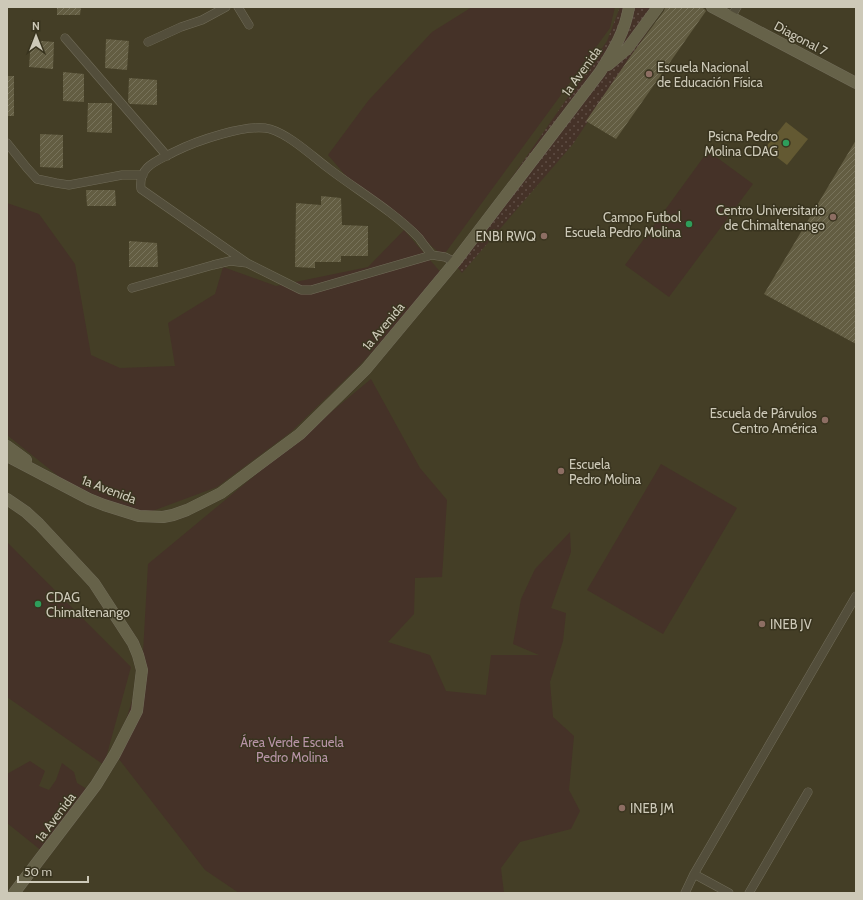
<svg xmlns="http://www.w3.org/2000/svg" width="863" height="900" viewBox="0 0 863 900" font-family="Cabin,sans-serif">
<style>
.grass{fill:url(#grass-dots)}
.green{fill:#453228}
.water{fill:#635932}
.building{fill:url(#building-hatch)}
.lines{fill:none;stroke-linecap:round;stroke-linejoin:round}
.street-casing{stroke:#716c59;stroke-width:9}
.secondary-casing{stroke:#716c59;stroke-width:12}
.street{stroke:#534e3b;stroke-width:8}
.secondary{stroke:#666249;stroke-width:11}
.education-dot{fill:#8d6e63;stroke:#39341f;stroke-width:1.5}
.leisure-dot{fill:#2e9e5b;stroke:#39341f;stroke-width:1.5}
.labels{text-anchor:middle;stroke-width:3;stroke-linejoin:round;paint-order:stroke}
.street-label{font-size:13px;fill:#cdc9b8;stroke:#39341f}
.poi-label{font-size:13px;fill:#cdc9b8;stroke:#39341f;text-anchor:start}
.park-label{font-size:13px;fill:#b793a6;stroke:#39341f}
</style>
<defs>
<pattern id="grass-dots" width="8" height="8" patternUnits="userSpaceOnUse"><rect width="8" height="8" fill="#453228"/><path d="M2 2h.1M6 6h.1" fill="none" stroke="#5f4e45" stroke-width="1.8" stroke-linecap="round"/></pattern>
<pattern id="building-hatch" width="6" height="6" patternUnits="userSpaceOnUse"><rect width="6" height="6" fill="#635d42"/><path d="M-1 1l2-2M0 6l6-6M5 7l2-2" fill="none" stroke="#78735b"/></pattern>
</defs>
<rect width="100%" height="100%" fill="#443e26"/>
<path class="grass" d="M 620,7 L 664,7 L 573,144 L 462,273 L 453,262 L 607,41 Z"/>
<path class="green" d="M 472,7 L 615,7 L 610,28 L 443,256 L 397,216 L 351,182 L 328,155 L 368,101 L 432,32 Z
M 708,151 L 753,184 L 669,297 L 625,265 Z
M 7,203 L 39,214 L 75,264 L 91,355 L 120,368 L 175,366 L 168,323 L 215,294 L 223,267 L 276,286 L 368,267 L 404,230 L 443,275 L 358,367 L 291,432 L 217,487 L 139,516 L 63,480 L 7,435 Z
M 371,379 L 420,468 L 447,500 L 442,577 L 415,578 L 414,614 L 388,642 L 430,655 L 446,691 L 486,695 L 491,655 L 539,655 L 513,644 L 521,599 L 535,569 L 570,532 L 571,552 L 551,608 L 566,613 L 563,641 L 550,682 L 553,717 L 574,736 L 569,790 L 580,811 L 571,829 L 520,842 L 501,868 L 504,893 L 239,893 L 205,870 L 115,754 L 142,670 L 148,564 Z
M 661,464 L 737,508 L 663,634 L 587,590 Z
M 7,542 L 131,667 L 104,765 L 7,697 Z
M 30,761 L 45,771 L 39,786 L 49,790 L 56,780 L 62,763 L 74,772 L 77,783 L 90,791 L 43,852 L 7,823 L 7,774 Z"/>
<path class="water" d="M 786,122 L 808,139 L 787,165 L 765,148 Z"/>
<path class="building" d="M 57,7 L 81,7 L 80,15 L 57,15 Z
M 665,7 L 702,7 L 706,11 L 616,139 L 586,121 L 632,54 L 664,11 Z
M 106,39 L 129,41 L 127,70 L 105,68 Z
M 31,40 L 54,42 L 53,69 L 29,67 Z
M 63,72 L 84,74 L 84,102 L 63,101 Z
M 7,76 L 14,76 L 14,116 L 7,116 Z
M 129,78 L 157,80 L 157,105 L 130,104 L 128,102 Z
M 88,103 L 112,103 L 112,133 L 87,132 Z
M 40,134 L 63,135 L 63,168 L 40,167 Z
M 856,140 L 856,344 L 764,294 Z
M 86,190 L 115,190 L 116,206 L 87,206 Z
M 321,196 L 341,198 L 342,225 L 368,226 L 368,256 L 341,256 L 341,262 L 315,262 L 315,268 L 295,267 L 296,203 L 321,205 Z
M 129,241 L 157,243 L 158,267 L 129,267 Z"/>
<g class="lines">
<defs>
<path id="street" d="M 238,7 L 249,25
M 731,17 L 737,7
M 65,38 L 167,156
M 148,42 L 181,27 L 202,20 L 226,7
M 7,143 L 27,168 L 37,179 L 56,183 L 69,185 L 122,175 L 143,175
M 247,263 L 141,189 C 138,166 157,161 174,152 C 196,141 247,123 270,129 C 290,135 312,156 328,168 C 358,191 393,211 419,238 C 423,244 428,250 432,255
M 132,288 L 213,265 L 230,261 L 247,263 L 301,290 L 311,290 L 432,255 L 445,257 L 455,262
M 694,874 L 729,893
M 685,893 L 694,874 L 856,596
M 749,893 L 808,792"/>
<path id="secondary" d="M 712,7 L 856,83
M 608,65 L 627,49 L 658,7
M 7,446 L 26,460
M 7,456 L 89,499 L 104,505 L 139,516 L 163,517 L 173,515 L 187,510 L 221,493 L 300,434 L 366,369 L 455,262 L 600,72 C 613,51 625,32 629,7
M 7,499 L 26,512 L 39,524 L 94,583 L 133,643 L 138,655 L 142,670 L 137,711 L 115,754 L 96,785 L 14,893"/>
</defs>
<use href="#street" class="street-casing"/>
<use href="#secondary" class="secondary-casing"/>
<use href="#street" class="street"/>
<use href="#secondary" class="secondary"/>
</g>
<g class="education-dot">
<circle cx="649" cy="74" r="4"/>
<circle cx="833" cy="217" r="4"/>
<circle cx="544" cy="236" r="4"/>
<circle cx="825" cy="420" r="4"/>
<circle cx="561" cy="471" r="4"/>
<circle cx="762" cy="624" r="4"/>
<circle cx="622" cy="808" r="4"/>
</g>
<g class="leisure-dot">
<circle cx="786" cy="143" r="4"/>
<circle cx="689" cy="224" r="4"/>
<circle cx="38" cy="604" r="4"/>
</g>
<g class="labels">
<g class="street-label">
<text transform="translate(801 38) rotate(28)" y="5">Diagonal 7</text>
<text transform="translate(581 71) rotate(-54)" y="5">1a Avenida</text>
<text transform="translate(383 326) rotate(-50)" y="5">1a Avenida</text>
<text transform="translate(109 489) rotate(21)" y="5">1a Avenida</text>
<text transform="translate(55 817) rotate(-53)" y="5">1a Avenida</text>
</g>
<g class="poi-label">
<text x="657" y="72">Escuela Nacional<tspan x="657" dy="15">de Educación Física</tspan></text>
<text x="778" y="141" text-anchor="end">Psicna Pedro<tspan x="778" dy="15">Molina CDAG</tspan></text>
<text x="825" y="215" text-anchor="end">Centro Universitario<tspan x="825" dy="15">de Chimaltenango</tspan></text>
<text x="681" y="222" text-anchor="end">Campo Futbol<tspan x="681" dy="15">Escuela Pedro Molina</tspan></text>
<text x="536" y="241" text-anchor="end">ENBI RWQ</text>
<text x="817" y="418" text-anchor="end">Escuela de Párvulos<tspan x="817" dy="15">Centro América</tspan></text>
<text x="569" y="469">Escuela<tspan x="569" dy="15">Pedro Molina</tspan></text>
<text x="46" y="602">CDAG<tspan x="46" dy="15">Chimaltenango</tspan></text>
<text x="770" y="629">INEB JV</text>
<text x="630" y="813">INEB JM</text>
</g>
<g class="park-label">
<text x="292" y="747">Área Verde Escuela<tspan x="292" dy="15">Pedro Molina</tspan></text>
</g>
</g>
<rect width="863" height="900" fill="none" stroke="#cdc9b8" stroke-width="16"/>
<g transform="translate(36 36)" stroke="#39341f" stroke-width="3" paint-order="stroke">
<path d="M0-3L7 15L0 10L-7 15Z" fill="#cdc9b8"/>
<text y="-6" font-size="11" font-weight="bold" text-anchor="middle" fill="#cdc9b8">N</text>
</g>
<path d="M18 876v6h70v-6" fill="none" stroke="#cdc9b8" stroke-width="2"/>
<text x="24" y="876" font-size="12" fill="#cdc9b8" stroke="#39341f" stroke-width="3" paint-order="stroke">50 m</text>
</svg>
